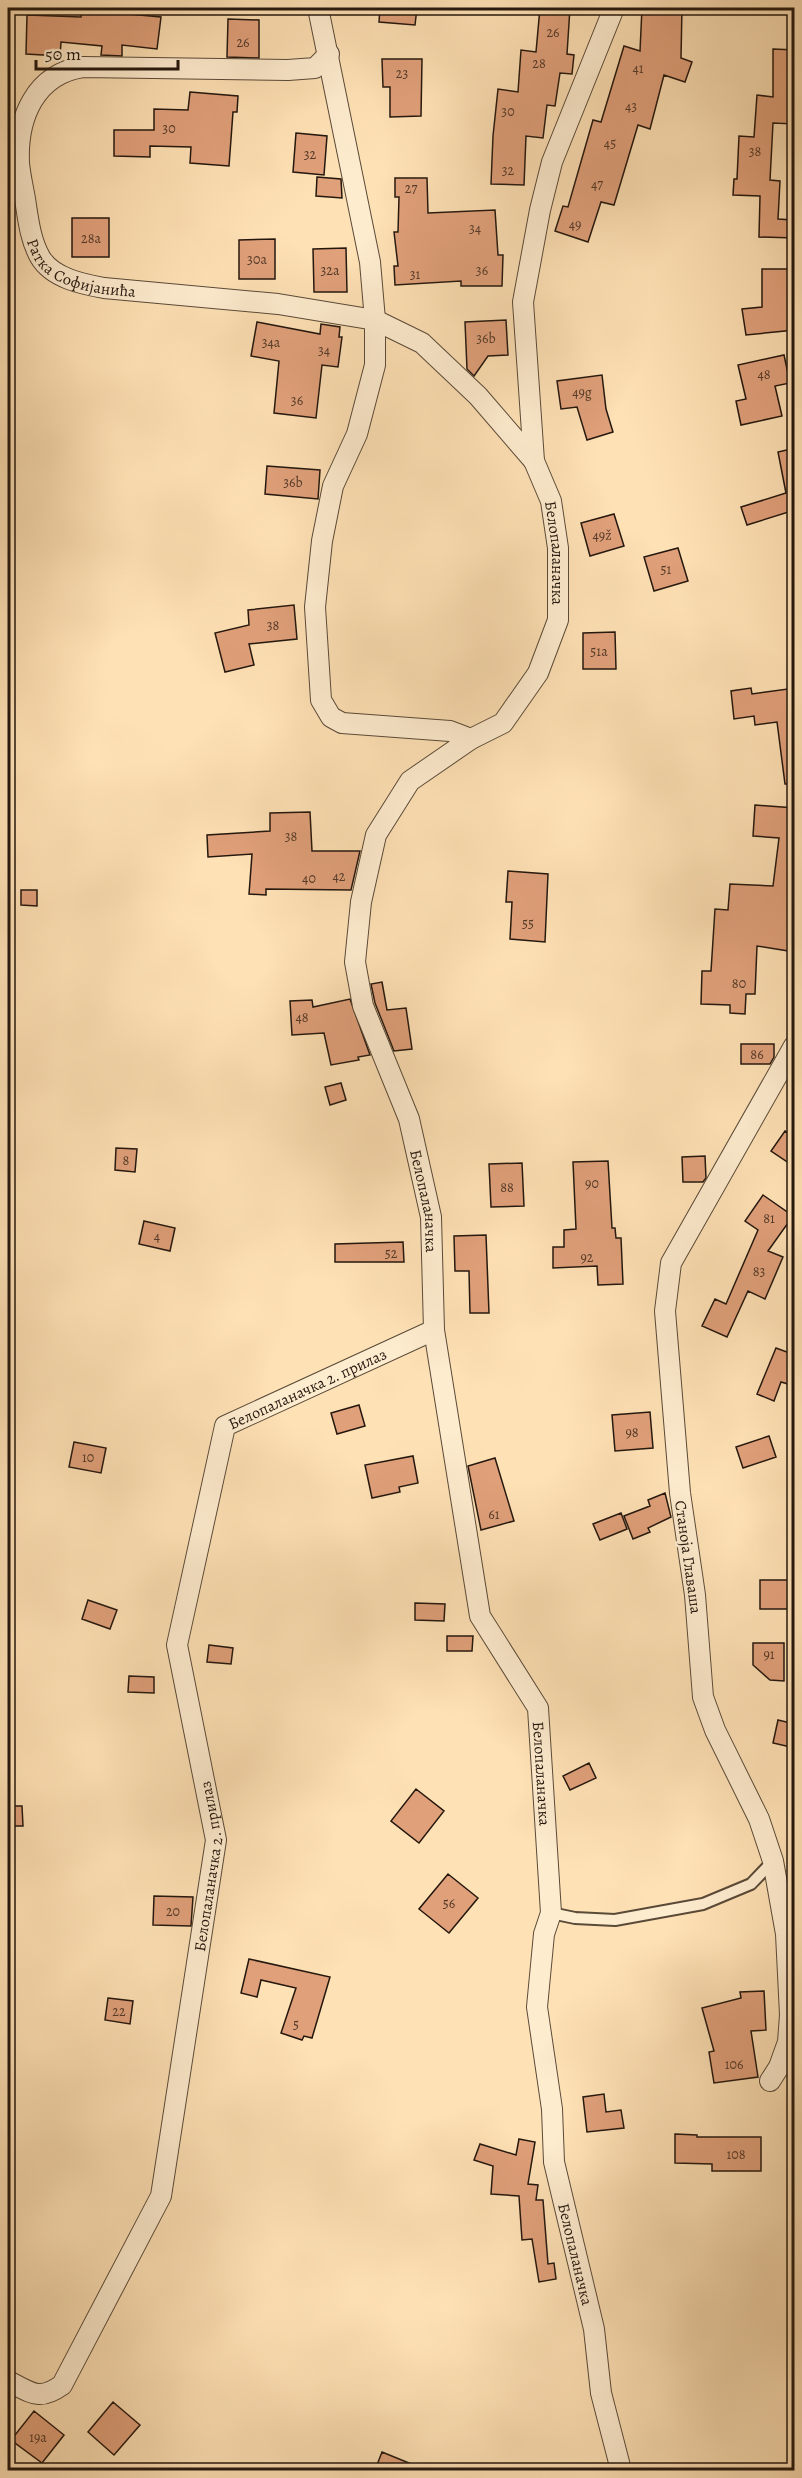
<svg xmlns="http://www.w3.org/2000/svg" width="802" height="2478" viewBox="0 0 802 2478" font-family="Alegreya,serif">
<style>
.building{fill:#e0a07a;stroke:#24170e;stroke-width:1.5}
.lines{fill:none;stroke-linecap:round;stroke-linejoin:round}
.lane-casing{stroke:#5a4a38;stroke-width:14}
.street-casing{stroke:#5a4a38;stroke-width:22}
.lane{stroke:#feeccf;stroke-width:10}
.street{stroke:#feeccf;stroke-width:20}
.labels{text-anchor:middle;stroke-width:5;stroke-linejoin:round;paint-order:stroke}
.number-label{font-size:14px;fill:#533929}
.street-label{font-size:16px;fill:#24170e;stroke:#feeccf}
</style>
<rect width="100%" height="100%" fill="#fee1b5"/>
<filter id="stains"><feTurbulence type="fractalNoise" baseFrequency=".00333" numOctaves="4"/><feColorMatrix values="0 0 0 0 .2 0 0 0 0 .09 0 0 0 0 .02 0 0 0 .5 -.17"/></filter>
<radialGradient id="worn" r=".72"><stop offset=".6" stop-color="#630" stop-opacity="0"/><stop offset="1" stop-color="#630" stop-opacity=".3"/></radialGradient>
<path class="building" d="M 82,8 L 119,8 L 118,13 L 161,17 L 157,49 L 122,45 L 122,56 L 101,55 L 102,46 L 61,42 L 60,56 L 26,54 L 27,15 L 81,17 Z
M 380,8 L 417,8 L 415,25 L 379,22 Z
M 540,8 L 570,8 L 567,54 L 574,55 L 572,74 L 560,73 L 555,106 L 547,105 L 543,138 L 526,136 L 524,185 L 491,184 L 493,136 L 498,89 L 518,92 L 521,50 L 536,52 Z
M 642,8 L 682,8 L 681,58 L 692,62 L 685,82 L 664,75 L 650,129 L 638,125 L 614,205 L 601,202 L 588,242 L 555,231 L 563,206 L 568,207 L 593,120 L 601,122 L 624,46 L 640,51 Z
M 228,19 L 259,20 L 259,58 L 227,57 Z
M 773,49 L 795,50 L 795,124 L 773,123 L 770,180 L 780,181 L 778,219 L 793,220 L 795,238 L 759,237 L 760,196 L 733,195 L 734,179 L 737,179 L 739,136 L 754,137 L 757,95 L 773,97 Z
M 382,59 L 422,59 L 421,116 L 390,117 L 390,87 L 383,87 Z
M 190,92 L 238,96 L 237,112 L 233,112 L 229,166 L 190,163 L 191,147 L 150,146 L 150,157 L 114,156 L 114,130 L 154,130 L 154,109 L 188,110 Z
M 296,133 L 327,136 L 324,175 L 293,172 Z
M 317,177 L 341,179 L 342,198 L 316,196 Z
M 395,178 L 427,178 L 428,213 L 495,210 L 498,255 L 503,255 L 502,286 L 461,286 L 461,281 L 395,285 L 394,266 L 398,266 L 394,232 L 398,232 L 399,197 L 395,197 Z
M 72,218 L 109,218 L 109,257 L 72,257 Z
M 275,239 L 275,279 L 239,279 L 239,240 Z
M 346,248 L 347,292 L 314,292 L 313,249 Z
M 762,269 L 795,269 L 795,330 L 746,335 L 742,309 L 762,307 Z
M 506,320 L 508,355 L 488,356 L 474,376 L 467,369 L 465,322 Z
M 257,322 L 320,334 L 321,324 L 340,327 L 339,337 L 342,337 L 338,367 L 322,365 L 316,418 L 274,413 L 279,361 L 251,356 Z
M 784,355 L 790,383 L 775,386 L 782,416 L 741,425 L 736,401 L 746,399 L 738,365 Z
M 602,375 L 606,409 L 613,432 L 587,440 L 577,407 L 561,409 L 557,381 Z
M 795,448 L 795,510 L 747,525 L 741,507 L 786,493 L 778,452 Z
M 267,466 L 320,470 L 318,499 L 265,494 Z
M 614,514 L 624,546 L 590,556 L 581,523 Z
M 678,548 L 688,581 L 654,591 L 644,557 Z
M 294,605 L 297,639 L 249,644 L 254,665 L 225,672 L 215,633 L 249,625 L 248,610 Z
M 615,632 L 616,669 L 583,669 L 583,633 Z
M 751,688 L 752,694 L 795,688 L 795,722 L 792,722 L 795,747 L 795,784 L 785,784 L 777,722 L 755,725 L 754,716 L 734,719 L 731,691 Z
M 755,805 L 795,808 L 795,952 L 757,946 L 755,994 L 746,994 L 745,1014 L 730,1013 L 730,1005 L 701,1004 L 702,971 L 711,971 L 715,909 L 728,910 L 730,884 L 773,886 L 779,838 L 753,836 Z
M 310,812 L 312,851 L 360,851 L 351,890 L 266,889 L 266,895 L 249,894 L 252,854 L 208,857 L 207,835 L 270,831 L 270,813 Z
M 508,871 L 548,874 L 545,942 L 510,939 L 512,902 L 506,902 Z
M 21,890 L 37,890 L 37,906 L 21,905 Z
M 382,982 L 387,1010 L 406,1008 L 412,1049 L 394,1051 L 375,1003 L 371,984 Z
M 350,999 L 370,1055 L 358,1057 L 359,1060 L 331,1065 L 324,1033 L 292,1035 L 290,1001 L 312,1000 L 313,1007 Z
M 741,1044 L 774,1044 L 774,1057 L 770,1064 L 741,1064 Z
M 341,1083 L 346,1100 L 330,1105 L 325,1087 Z
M 785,1131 L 795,1137 L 795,1167 L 771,1151 Z
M 116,1148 L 137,1149 L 135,1172 L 115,1170 Z
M 705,1156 L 706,1178 L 703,1182 L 683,1182 L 682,1157 Z
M 608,1161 L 612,1228 L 615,1228 L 616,1238 L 621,1238 L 623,1284 L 598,1285 L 597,1266 L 553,1268 L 553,1247 L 564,1247 L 564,1230 L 576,1229 L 573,1162 Z
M 522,1163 L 524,1206 L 491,1207 L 489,1164 Z
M 763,1195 L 793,1216 L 768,1251 L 783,1257 L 765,1299 L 748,1291 L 727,1337 L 702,1326 L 715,1299 L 726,1304 L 758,1230 L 745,1221 Z
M 144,1221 L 175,1228 L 170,1251 L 139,1244 Z
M 486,1235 L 489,1313 L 470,1313 L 469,1271 L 455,1271 L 454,1236 Z
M 403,1242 L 404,1262 L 335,1262 L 335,1244 Z
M 776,1348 L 795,1355 L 795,1368 L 788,1384 L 781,1382 L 774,1401 L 757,1394 Z
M 359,1405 L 365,1426 L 337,1434 L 331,1413 Z
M 650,1412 L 653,1448 L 615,1451 L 612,1415 Z
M 769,1436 L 776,1457 L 743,1468 L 736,1447 Z
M 74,1442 L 106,1448 L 101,1473 L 69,1467 Z
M 413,1456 L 418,1483 L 399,1487 L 400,1492 L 372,1498 L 365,1465 Z
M 495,1458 L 514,1521 L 481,1530 L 468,1466 Z
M 665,1493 L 671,1517 L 648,1528 L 650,1532 L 633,1539 L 624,1516 L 650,1506 L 648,1500 Z
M 621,1513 L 627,1529 L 600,1540 L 593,1524 Z
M 760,1580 L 793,1580 L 793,1609 L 760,1609 Z
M 88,1600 L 117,1610 L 110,1629 L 82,1619 Z
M 415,1603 L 445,1604 L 444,1621 L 415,1620 Z
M 447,1636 L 473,1636 L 472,1651 L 447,1651 Z
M 753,1643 L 784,1643 L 784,1681 L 770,1680 L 753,1665 Z
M 209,1645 L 233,1648 L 231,1664 L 207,1662 Z
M 129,1676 L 154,1677 L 154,1693 L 128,1692 Z
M 778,1720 L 795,1724 L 795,1748 L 773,1743 Z
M 589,1763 L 596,1778 L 570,1790 L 563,1776 Z
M 416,1789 L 444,1811 L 419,1843 L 391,1821 Z
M 8,1806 L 22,1806 L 23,1826 L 8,1826 Z
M 448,1874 L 478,1898 L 449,1933 L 419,1909 Z
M 154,1896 L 193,1897 L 191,1926 L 153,1925 Z
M 249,1959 L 330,1977 L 312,2038 L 304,2036 L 302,2040 L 281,2033 L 296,1988 L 261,1980 L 257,1997 L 241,1993 Z
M 764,1991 L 766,2030 L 751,2031 L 758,2077 L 714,2083 L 709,2052 L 714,2051 L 702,2008 L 741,1998 L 740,1992 Z
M 108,1998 L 133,2001 L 130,2024 L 105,2020 Z
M 604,2094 L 606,2112 L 621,2110 L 624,2128 L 587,2132 L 583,2097 Z
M 675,2134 L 697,2135 L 697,2137 L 761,2137 L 761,2171 L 712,2171 L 712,2164 L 675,2163 Z
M 519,2139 L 535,2142 L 528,2184 L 538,2185 L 536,2200 L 543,2200 L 548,2264 L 554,2263 L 556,2279 L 539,2282 L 532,2239 L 522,2240 L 519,2196 L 491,2194 L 493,2166 L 474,2160 L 480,2144 L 516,2155 Z
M 113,2402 L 140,2425 L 114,2455 L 88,2432 Z
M 34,2411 L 64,2435 L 42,2463 L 11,2440 Z
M 382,2452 L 426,2470 L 375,2470 Z"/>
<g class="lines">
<defs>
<path id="lane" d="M 551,1913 L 575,1918 L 615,1920 L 703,1904 L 751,1884 L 773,1861"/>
<g id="street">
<path d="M 318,8 L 370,262 L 375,320 L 375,365 L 357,434 L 333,486 L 322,541 L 315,607 L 321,700 L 331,717 L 342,723 L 450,731 L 471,739"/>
<path id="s1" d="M 614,8 L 552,162 L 540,210 L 523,302 L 534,461 L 551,501 L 558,548 L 558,620 L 538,673 L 503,723 L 471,739 L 410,781 L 376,835 L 361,902 L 355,962 L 363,1006 L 409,1119 L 431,1217 L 434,1330 L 480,1616 L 538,1708 L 551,1913 L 544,1934 L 537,2007 L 552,2109 L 554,2162 L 594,2329 L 601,2393 L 621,2470"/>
<path id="s2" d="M 329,54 L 315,68 L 288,70 L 83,67 C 35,74 17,118 19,163 C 20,175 23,187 25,199 C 28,218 30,239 40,257 C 52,278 82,284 104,288 L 278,304 L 375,320 L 422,343 L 478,396 L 534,461"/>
<path d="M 770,2081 L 779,2067 L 788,2042 L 790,2015 L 786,1934 L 773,1861 L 759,1819 L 715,1730 L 703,1697 L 695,1595 L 680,1493 L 665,1311 L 671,1263 L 794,1046"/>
<path id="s3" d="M 8,2381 C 31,2392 38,2402 62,2385 L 161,2196 L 216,1840 L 177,1645 L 225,1426 L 434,1330"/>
</g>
</defs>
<use href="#lane" class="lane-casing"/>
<use href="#street" class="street-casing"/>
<use href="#lane" class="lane"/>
<use href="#street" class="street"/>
</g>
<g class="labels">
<g class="number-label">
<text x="553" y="37">26</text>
<text x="243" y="47">26</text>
<text x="539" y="68">28</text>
<text x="638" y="73">41</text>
<text x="402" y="78">23</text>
<text x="631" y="111">43</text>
<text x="508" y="116">30</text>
<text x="169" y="133">30</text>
<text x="610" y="148">45</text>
<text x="755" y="156">38</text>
<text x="310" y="159">32</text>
<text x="508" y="175">32</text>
<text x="597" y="189">47</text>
<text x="411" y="193">27</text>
<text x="575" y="229">49</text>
<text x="475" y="233">34</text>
<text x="91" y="243">28a</text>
<text x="257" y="264">30a</text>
<text x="330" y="275">32a</text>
<text x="482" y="275">36</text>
<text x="415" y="279">31</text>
<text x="486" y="343">36b</text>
<text x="271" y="347">34a</text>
<text x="324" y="355">34</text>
<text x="764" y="379">48</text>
<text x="582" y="397">49g</text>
<text x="297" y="405">36</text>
<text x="293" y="487">36b</text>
<text x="602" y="540">49ž</text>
<text x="666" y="574">51</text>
<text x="273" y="630">38</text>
<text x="599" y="656">51a</text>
<text x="291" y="841">38</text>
<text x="339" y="881">42</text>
<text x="309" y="883">40</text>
<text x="528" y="928">55</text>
<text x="739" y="988">80</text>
<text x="302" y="1022">48</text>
<text x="757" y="1059">86</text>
<text x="126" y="1165">8</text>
<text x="592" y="1188">90</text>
<text x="507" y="1192">88</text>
<text x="769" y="1223">81</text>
<text x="157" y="1241">4</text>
<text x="391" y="1258">52</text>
<text x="587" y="1262">92</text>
<text x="759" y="1276">83</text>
<text x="632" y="1437">98</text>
<text x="88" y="1462">10</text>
<text x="494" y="1519">61</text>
<text x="769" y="1659">91</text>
<text x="449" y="1908">56</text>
<text x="173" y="1916">20</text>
<text x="119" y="2016">22</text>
<text x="296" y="2029">5</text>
<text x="734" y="2069">106</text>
<text x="736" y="2159">108</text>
<text x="38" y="2442">19a</text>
</g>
<g class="street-label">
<text dy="6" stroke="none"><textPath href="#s2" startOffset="519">Ратка Софијанића</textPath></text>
<text dy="6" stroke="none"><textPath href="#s1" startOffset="564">Белопаланачка</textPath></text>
<text dy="6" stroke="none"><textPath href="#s1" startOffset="1302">Белопаланачка</textPath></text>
<text dy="6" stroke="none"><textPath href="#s3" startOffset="1146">Белопаланачка 2. прилаз</textPath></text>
<text transform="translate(689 1557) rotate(82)" y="6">Станоја Главаша</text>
<text dy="6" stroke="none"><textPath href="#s1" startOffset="1896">Белопаланачка</textPath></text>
<text dy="6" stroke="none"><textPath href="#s3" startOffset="606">Белопаланачка 2. прилаз</textPath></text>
<text dy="6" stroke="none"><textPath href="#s1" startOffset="2382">Белопаланачка</textPath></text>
</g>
</g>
<rect width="802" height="2478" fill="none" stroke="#fee1b5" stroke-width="30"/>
<rect x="9" y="9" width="784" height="2460" fill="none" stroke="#24170e" stroke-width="3"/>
<rect x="15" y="15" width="772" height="2448" fill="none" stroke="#24170e" stroke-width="1.5"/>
<path d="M36 60v9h142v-9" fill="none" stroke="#24170e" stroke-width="3"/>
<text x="45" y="60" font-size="18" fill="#24170e" stroke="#feeccf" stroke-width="4.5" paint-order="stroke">50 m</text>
<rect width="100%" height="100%" filter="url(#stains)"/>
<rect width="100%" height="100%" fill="url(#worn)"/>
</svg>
